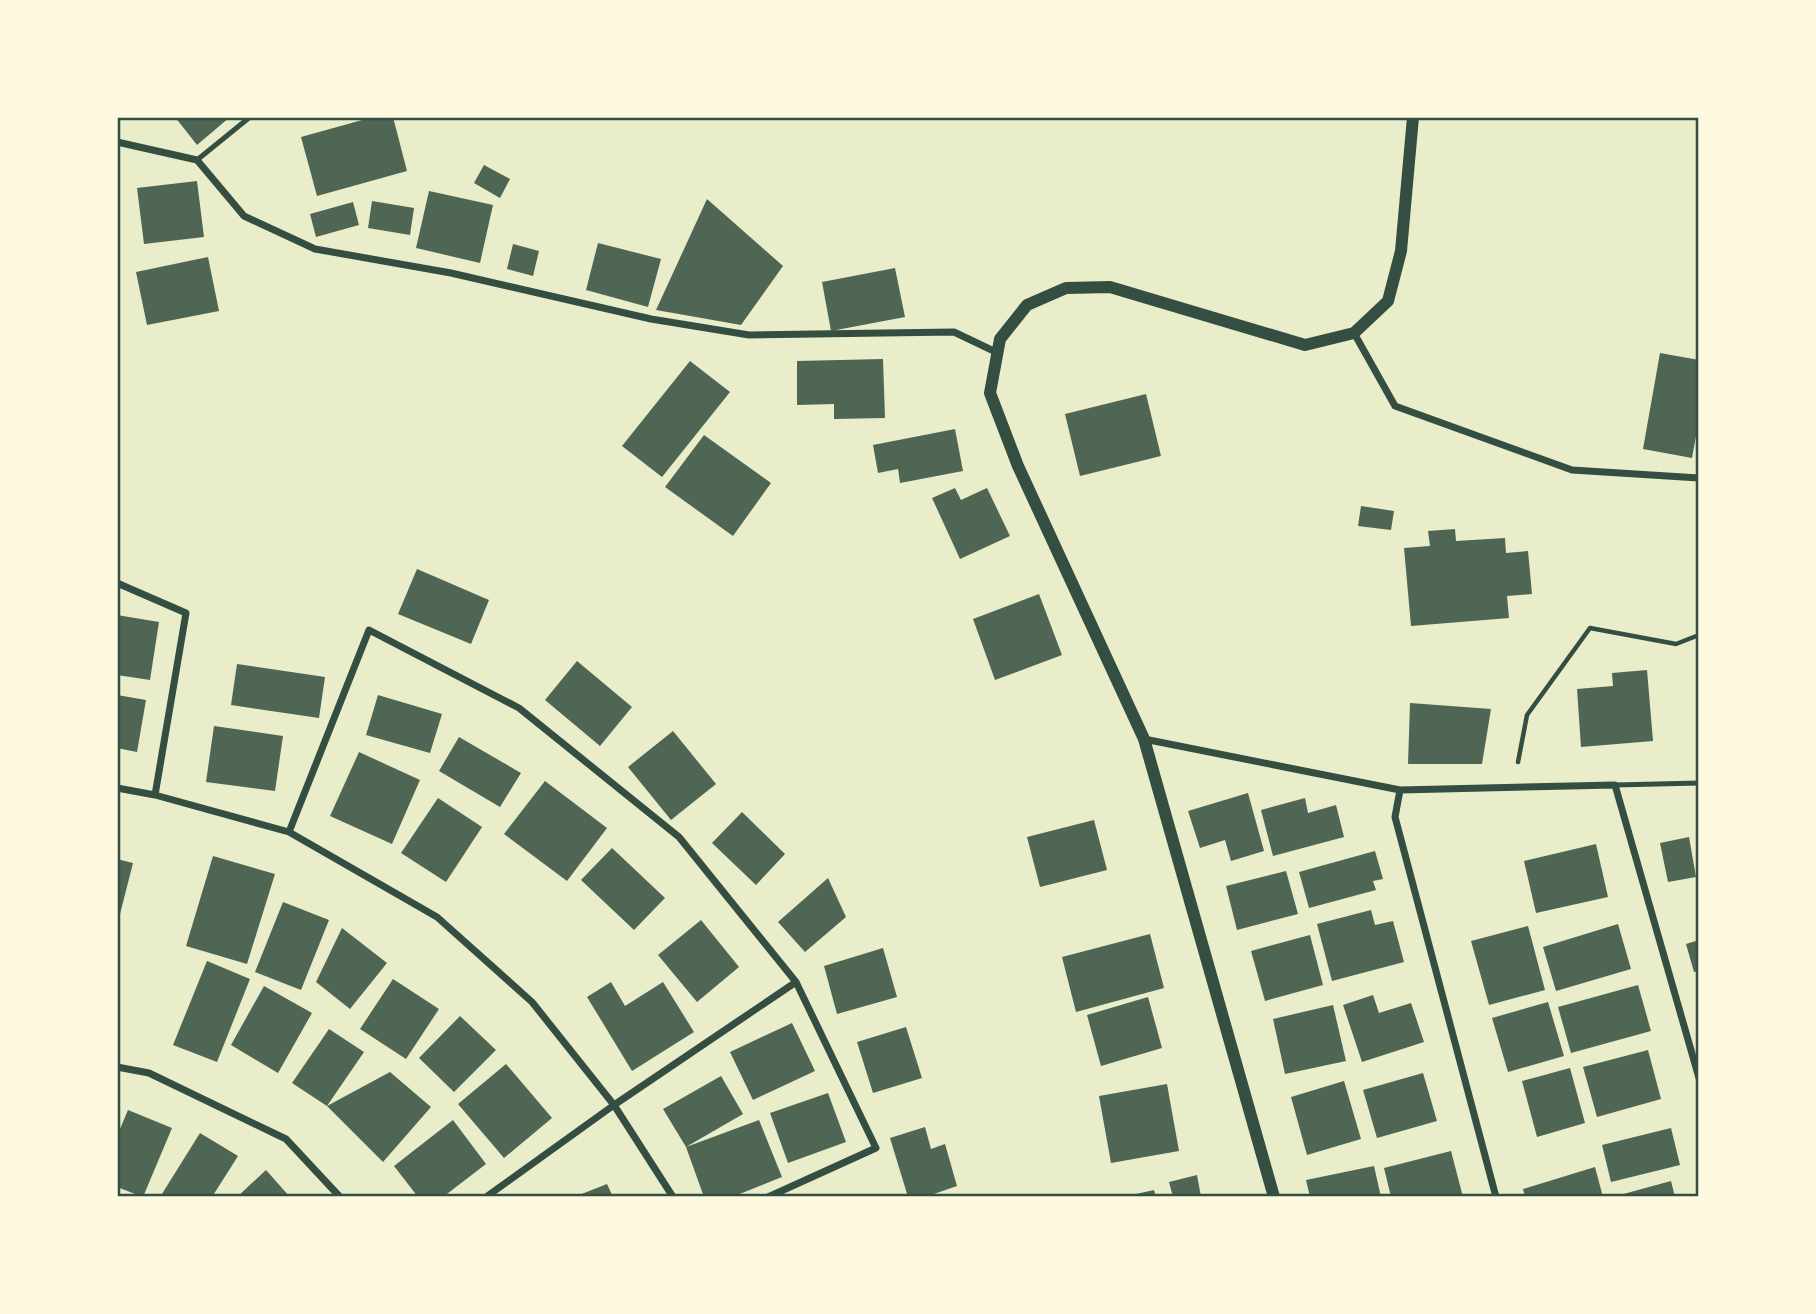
<svg xmlns="http://www.w3.org/2000/svg" width="1816" height="1314" viewBox="0 0 1816 1314" font-family="'Archivo Narrow',sans-serif">
<style>
.building{fill:#4f6655}
.lines{fill:none;stroke-linecap:round;stroke-linejoin:round}
.path{stroke:#344e41;stroke-width:4.5}
.service{stroke:#344e41;stroke-width:5}
.minor{stroke:#344e41;stroke-width:7}
.tertiary{stroke:#344e41;stroke-width:12}
.neatline{fill:none;stroke:#344e41;stroke-width:2.5}
</style>
<rect width="100%" height="100%" fill="#e9edc9"/>
<path class="building" d="M 175,117 L 230,117 L 197,145 Z
M 373,117 L 393,117 L 407,171 L 317,196 L 301,137 Z
M 484,165 L 510,179 L 500,198 L 474,183 Z
M 197,181 L 204,237 L 144,244 L 137,188 Z
M 429,191 L 493,205 L 480,263 L 416,248 Z
M 707,199 L 783,266 L 741,325 L 656,310 Z
M 372,201 L 414,208 L 410,235 L 368,228 Z
M 353,202 L 359,225 L 316,237 L 310,214 Z
M 598,243 L 661,259 L 648,307 L 586,290 Z
M 513,244 L 539,251 L 533,276 L 507,269 Z
M 208,257 L 219,311 L 147,325 L 136,272 Z
M 895,268 L 905,317 L 831,331 L 822,282 Z
M 1660,353 L 1699,360 L 1699,420 L 1692,458 L 1643,449 Z
M 883,359 L 885,418 L 834,419 L 834,404 L 797,405 L 797,361 Z
M 690,361 L 730,392 L 662,477 L 622,446 Z
M 1146,394 L 1161,456 L 1080,476 L 1065,414 Z
M 955,429 L 963,471 L 900,483 L 898,469 L 878,473 L 873,445 Z
M 704,435 L 771,483 L 733,536 L 665,487 Z
M 955,488 L 961,500 L 987,488 L 1010,536 L 960,559 L 932,498 Z
M 1361,506 L 1394,511 L 1391,530 L 1358,526 Z
M 1455,529 L 1456,541 L 1505,538 L 1506,553 L 1528,551 L 1532,594 L 1507,596 L 1509,618 L 1411,626 L 1404,548 L 1430,546 L 1428,531 Z
M 417,569 L 489,600 L 471,644 L 398,614 Z
M 1039,594 L 1062,655 L 995,680 L 973,619 Z
M 117,615 L 159,622 L 150,680 L 117,675 Z
M 577,661 L 632,707 L 600,746 L 545,700 Z
M 237,664 L 325,677 L 319,718 L 231,705 Z
M 1647,670 L 1653,741 L 1581,747 L 1577,689 L 1613,686 L 1612,673 Z
M 117,695 L 146,700 L 137,752 L 117,748 Z
M 378,695 L 442,714 L 430,753 L 366,735 Z
M 1410,703 L 1491,709 L 1482,764 L 1408,764 Z
M 214,726 L 283,736 L 275,791 L 206,782 Z
M 673,731 L 716,784 L 671,820 L 628,767 Z
M 459,737 L 521,773 L 500,807 L 439,771 Z
M 359,752 L 420,780 L 392,844 L 330,816 Z
M 545,781 L 607,828 L 567,881 L 504,834 Z
M 1248,793 L 1264,851 L 1231,861 L 1225,840 L 1200,848 L 1188,811 Z
M 438,798 L 482,827 L 446,882 L 401,853 Z
M 1305,798 L 1308,813 L 1336,805 L 1344,837 L 1273,856 L 1261,810 Z
M 742,812 L 785,854 L 756,885 L 712,843 Z
M 1094,820 L 1107,870 L 1040,887 L 1027,837 Z
M 1689,837 L 1696,877 L 1668,882 L 1660,843 Z
M 1596,844 L 1608,897 L 1536,913 L 1524,861 Z
M 612,848 L 665,898 L 634,930 L 581,880 Z
M 1375,851 L 1383,879 L 1373,881 L 1376,890 L 1309,908 L 1299,872 Z
M 213,856 L 275,874 L 247,964 L 186,946 Z
M 117,859 L 133,863 L 118,922 L 117,922 Z
M 1286,871 L 1298,914 L 1237,930 L 1226,886 Z
M 828,878 L 846,917 L 805,952 L 778,922 Z
M 283,902 L 329,920 L 301,990 L 255,972 Z
M 1371,910 L 1375,925 L 1393,921 L 1404,962 L 1332,981 L 1317,924 Z
M 701,920 L 739,967 L 697,1002 L 658,955 Z
M 1618,924 L 1631,969 L 1556,991 L 1543,947 Z
M 1528,926 L 1545,990 L 1489,1005 L 1471,941 Z
M 342,928 L 387,963 L 350,1009 L 316,982 Z
M 1150,934 L 1164,988 L 1076,1012 L 1062,957 Z
M 1310,935 L 1323,985 L 1265,1001 L 1251,951 Z
M 1699,940 L 1699,971 L 1694,972 L 1686,944 Z
M 883,948 L 897,997 L 837,1014 L 824,966 Z
M 207,961 L 250,979 L 217,1062 L 173,1045 Z
M 393,979 L 439,1009 L 406,1059 L 360,1029 Z
M 611,982 L 625,1006 L 663,982 L 694,1032 L 632,1071 L 587,997 Z
M 1638,985 L 1651,1031 L 1571,1053 L 1558,1007 Z
M 264,986 L 312,1013 L 278,1073 L 231,1045 Z
M 1373,995 L 1379,1013 L 1411,1003 L 1424,1042 L 1362,1062 L 1343,1005 Z
M 1148,997 L 1162,1048 L 1101,1066 L 1087,1015 Z
M 1548,1002 L 1564,1056 L 1508,1072 L 1492,1018 Z
M 1333,1005 L 1346,1061 L 1285,1074 L 1273,1019 Z
M 460,1016 L 496,1050 L 454,1092 L 419,1058 Z
M 792,1023 L 815,1071 L 753,1100 L 730,1052 Z
M 906,1027 L 922,1078 L 873,1093 L 857,1042 Z
M 329,1029 L 364,1052 L 327,1106 L 292,1083 Z
M 1648,1050 L 1661,1099 L 1597,1117 L 1583,1067 Z
M 506,1064 L 552,1118 L 504,1158 L 458,1104 Z
M 1570,1068 L 1585,1123 L 1537,1137 L 1522,1081 Z
M 390,1072 L 431,1107 L 383,1162 L 327,1106 Z
M 1423,1073 L 1437,1121 L 1377,1138 L 1363,1090 Z
M 721,1076 L 743,1114 L 686,1147 L 759,1120 L 782,1177 L 732,1197 L 704,1197 L 686,1147 L 663,1109 Z
M 1344,1081 L 1361,1139 L 1307,1155 L 1291,1097 Z
M 1167,1084 L 1179,1151 L 1111,1163 L 1099,1096 Z
M 828,1093 L 846,1142 L 788,1163 L 770,1113 Z
M 128,1110 L 172,1128 L 143,1197 L 117,1187 L 117,1136 Z
M 453,1120 L 486,1164 L 443,1197 L 418,1197 L 394,1166 Z
M 925,1127 L 931,1149 L 945,1144 L 957,1186 L 925,1197 L 908,1197 L 890,1138 Z
M 1671,1128 L 1680,1165 L 1611,1182 L 1602,1145 Z
M 200,1133 L 238,1156 L 212,1197 L 160,1197 Z
M 1451,1151 L 1463,1197 L 1391,1197 L 1384,1168 Z
M 1374,1166 L 1381,1197 L 1310,1197 L 1306,1180 Z
M 1595,1167 L 1603,1197 L 1525,1197 L 1523,1189 Z
M 266,1170 L 290,1197 L 237,1197 Z
M 1197,1175 L 1201,1197 L 1173,1197 L 1169,1182 Z
M 1671,1181 L 1675,1197 L 1616,1197 L 1616,1196 Z
M 607,1184 L 613,1197 L 574,1197 Z
M 1154,1190 L 1156,1197 L 1127,1197 L 1127,1196 Z"/>
<g class="lines">
<path class="path" d="M 1518,762 L 1527,715 L 1590,628 L 1676,644 L 1699,635"/>
<path class="service" d="M 197,160 L 250,117
M 1615,785 L 1699,783"/>
<path class="minor" d="M 117,142 L 197,160 L 244,216 L 315,249 L 451,273 L 651,319 L 749,335 L 954,332 L 998,353
M 1354,333 L 1395,406 L 1572,470 L 1699,478
M 117,583 L 186,613 L 155,795
M 1144,739 L 1400,790 L 1615,785 L 1699,1078
M 117,788 L 155,795 L 289,832 L 437,917 L 532,1002 L 614,1105 L 673,1197
M 1400,790 L 1395,817 L 1496,1197
M 289,832 L 369,630 L 519,708 L 679,837 L 796,982 L 876,1148 L 768,1197
M 117,1067 L 149,1073 L 286,1139 L 340,1197
M 486,1197 L 614,1105 L 796,982"/>
<path class="tertiary" d="M 1274,1197 L 1144,739 L 1018,466 L 990,393 L 1000,339 L 1027,305 L 1066,288 L 1110,287 L 1305,345 L 1354,333 L 1388,301 L 1401,251 L 1413,117"/>
</g>
<rect width="1816" height="1314" fill="none" stroke="#fefae0" stroke-width="238"/>
<rect x="119" y="119" width="1578" height="1076" class="neatline"/>
</svg>
